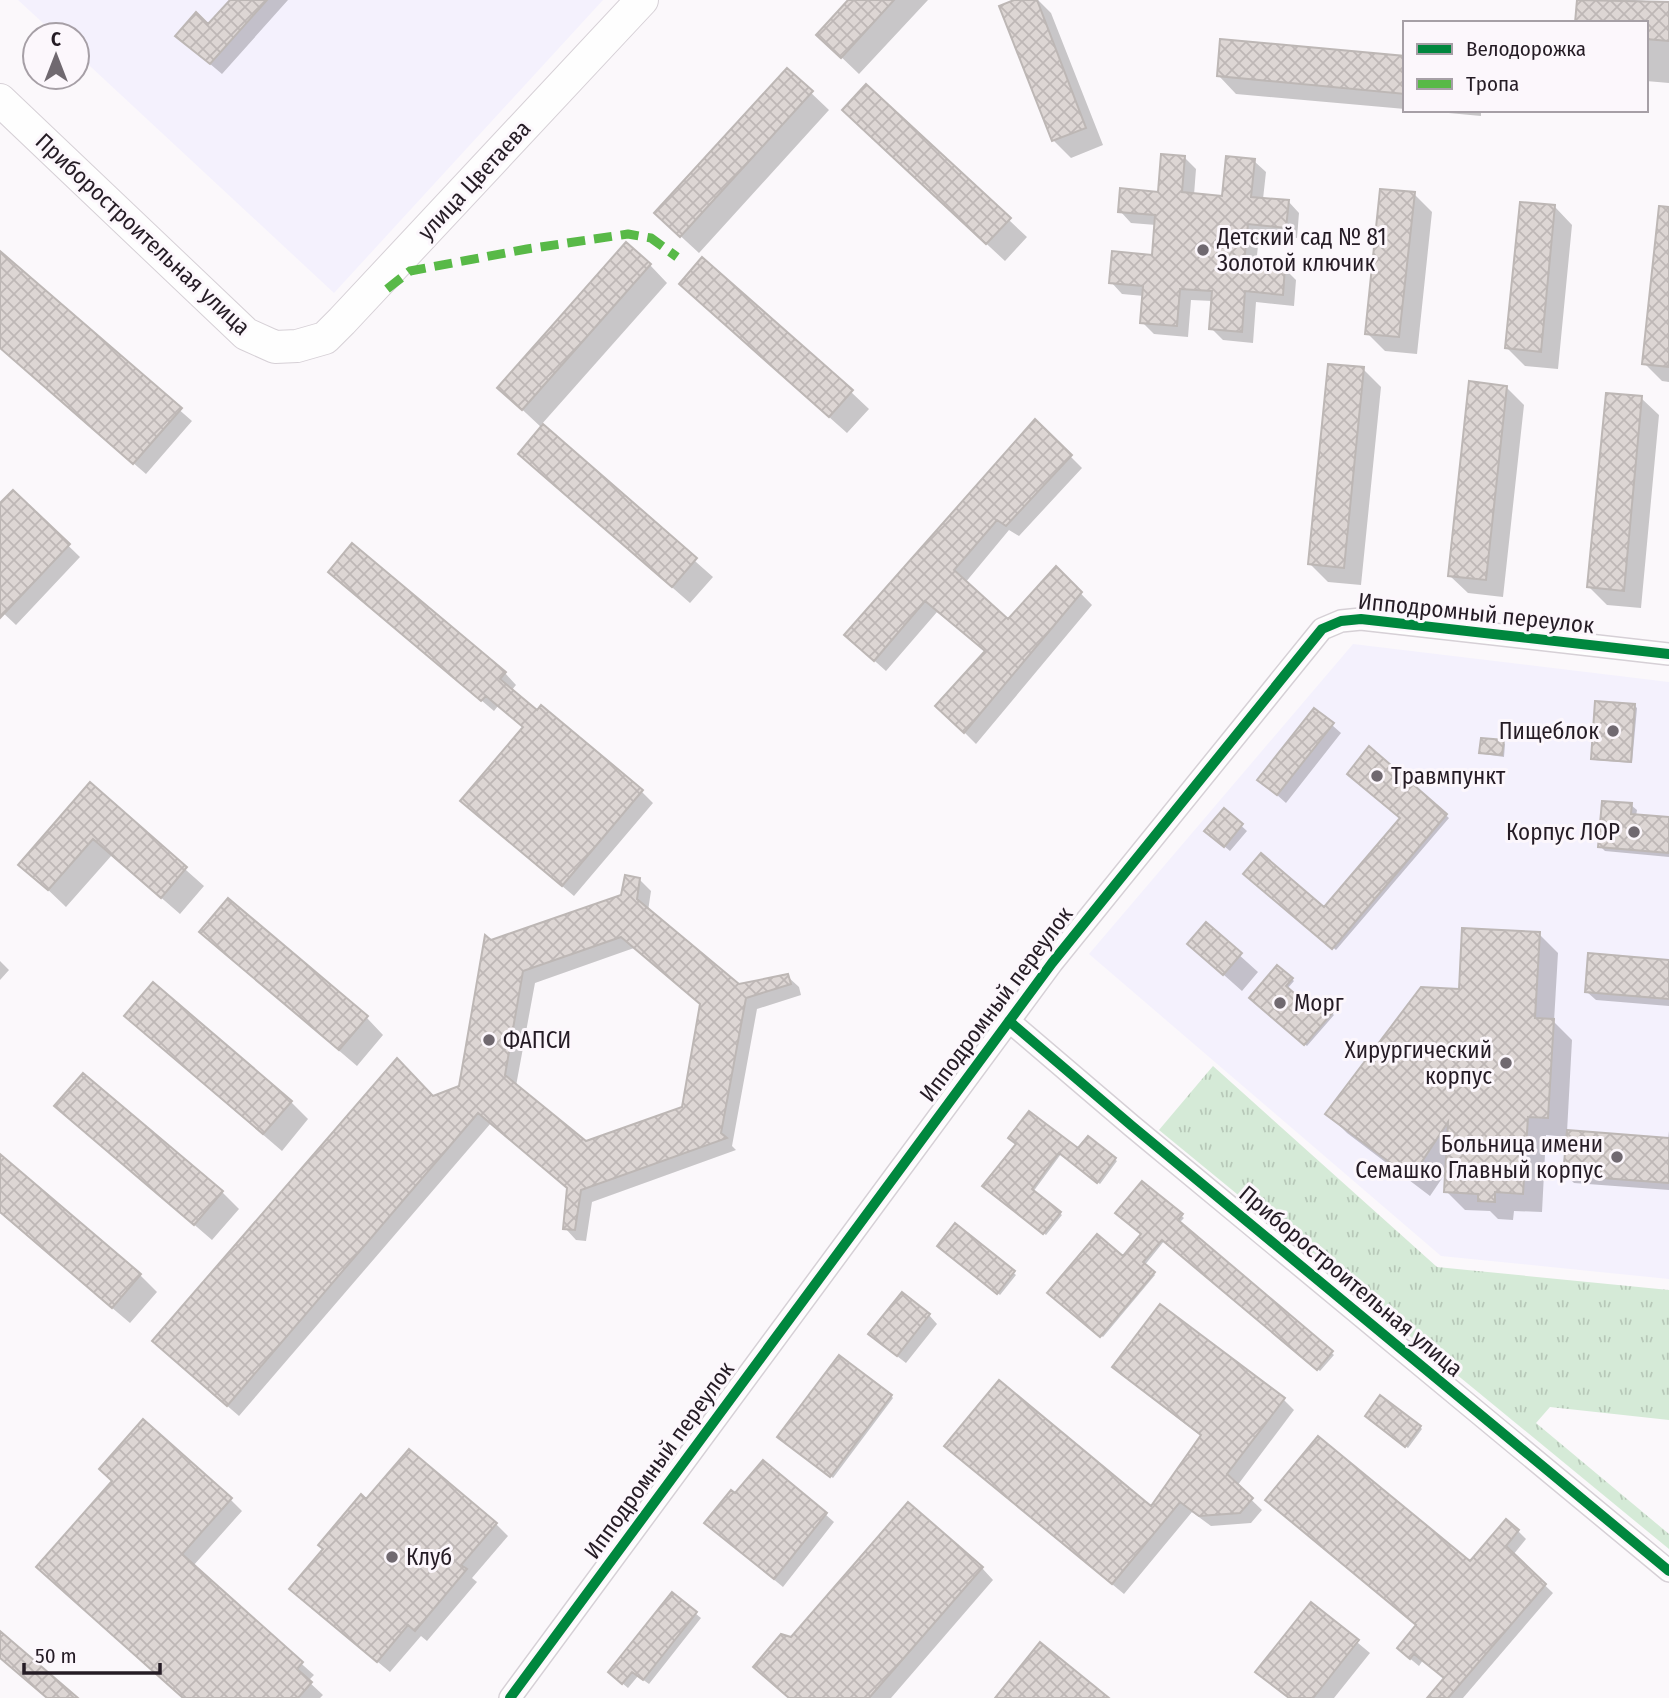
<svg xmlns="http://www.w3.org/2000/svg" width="1669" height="1698" viewBox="0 0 1669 1698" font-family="'Fira Sans Condensed',sans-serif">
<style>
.medical{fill:#f4f1fd}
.grass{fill:url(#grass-tufts)}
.shadow{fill:#0003;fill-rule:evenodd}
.building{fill:url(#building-cross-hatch);stroke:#bdb7b5;stroke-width:2;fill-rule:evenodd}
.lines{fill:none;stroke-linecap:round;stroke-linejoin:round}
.street-casing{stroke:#d6d0d6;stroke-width:24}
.secondary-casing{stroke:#d6d0d6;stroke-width:34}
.street{stroke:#fefefe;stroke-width:21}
.secondary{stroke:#fefefe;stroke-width:32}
.quiet{stroke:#58b947;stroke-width:9;stroke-dasharray:18 9;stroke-linecap:butt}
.cycleway-casing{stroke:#fcf7fc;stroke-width:15}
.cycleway{stroke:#00873e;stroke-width:10}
.poi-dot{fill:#706970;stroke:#fcf7fc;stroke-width:2.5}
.labels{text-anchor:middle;stroke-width:6;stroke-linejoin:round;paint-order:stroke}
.street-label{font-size:23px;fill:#251c25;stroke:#fcf7fc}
.poi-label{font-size:23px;fill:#251c25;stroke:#fcf7fc;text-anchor:start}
</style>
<defs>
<pattern id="grass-tufts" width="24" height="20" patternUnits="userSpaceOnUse" patternTransform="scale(1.75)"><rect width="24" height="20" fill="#d5ead7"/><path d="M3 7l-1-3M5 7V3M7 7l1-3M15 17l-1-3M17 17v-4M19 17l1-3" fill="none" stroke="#b7c8b8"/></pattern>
<pattern id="building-cross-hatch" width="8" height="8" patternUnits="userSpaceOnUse" patternTransform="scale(1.75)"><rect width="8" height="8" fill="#ddd6d4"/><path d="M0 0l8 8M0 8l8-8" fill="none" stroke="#beb7b6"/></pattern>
</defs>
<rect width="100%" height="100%" fill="#fbf8fb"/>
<path class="medical" d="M 18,0 L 603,0 L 334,293 L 77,54 L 77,35 L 56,35 Z
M 1353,644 L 1669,682 L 1669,1279 L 1441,1256 L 1089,954 Z"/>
<path class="grass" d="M 1213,1066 L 1437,1267 L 1669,1290 L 1669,1420 L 1550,1407 L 1536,1423 L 1669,1534 L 1669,1549 L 1159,1130 Z"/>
<path class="shadow" d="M 232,0 L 288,0 L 222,74 L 177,36 L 209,26 Z
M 850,0 L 928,0 L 859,74 L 836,52 Z
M 1019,0 L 1038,0 L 1051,13 L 1103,145 L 1071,158 L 1053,140 Z
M 1579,0 L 1635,0 L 1669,3 L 1669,83 L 1646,81 L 1646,23 L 1576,23 Z
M 1405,58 L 1405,109 L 1236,94 L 1219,76 Z
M 787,70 L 829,110 L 699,253 L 674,230 Z
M 866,86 L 1027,237 L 1005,261 L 862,128 Z
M 1416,110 L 1481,110 L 1481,116 Z
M 1185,158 L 1196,169 L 1194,195 L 1224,198 L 1254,161 L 1266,172 L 1263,199 L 1288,201 L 1299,213 L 1297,238 L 1259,235 L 1256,266 L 1285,269 L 1296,280 L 1294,306 L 1256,302 L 1253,343 L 1223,340 L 1211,328 L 1213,301 L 1191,300 L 1188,337 L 1154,334 L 1142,322 L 1144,296 L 1122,294 L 1111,282 L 1153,257 L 1156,225 L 1131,223 L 1120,211 L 1160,194 Z
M 1414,194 L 1432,212 L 1417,354 L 1385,351 L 1367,333 Z
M 1555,207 L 1572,225 L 1558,369 L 1525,366 L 1507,348 Z
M 1669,222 L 1669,382 L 1662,381 L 1644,363 Z
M 0,253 L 192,421 L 146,474 L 0,348 Z
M 650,265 L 667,283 L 541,425 L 713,577 L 690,603 L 520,454 L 542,428 L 499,388 Z
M 699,301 L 851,392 L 869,409 L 847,433 Z
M 1363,369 L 1381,387 L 1361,585 L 1328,582 L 1310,564 Z
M 1506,387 L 1524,405 L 1503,597 L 1468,593 L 1450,576 Z
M 1641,398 L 1659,415 L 1641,608 L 1607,605 L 1589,587 Z
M 1035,421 L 1082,468 L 1019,536 L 1009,530 L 965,583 L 1008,621 L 1056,568 L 1092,605 L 976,744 L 938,706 L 987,652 L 937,612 L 886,671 L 858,646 Z
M 13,492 L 80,557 L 16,625 L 0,610 L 0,506 Z
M 330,572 L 505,673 L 516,685 L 511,691 L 641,791 L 653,803 L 574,896 L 474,812 L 524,728 L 498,706 L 494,711 Z
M 1634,705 L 1637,708 L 1632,763 L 1595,760 L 1593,758 Z
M 1315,710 L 1341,733 L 1286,803 L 1260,780 Z
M 1503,742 L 1505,744 L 1504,757 L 1483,754 L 1481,752 Z
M 1370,749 L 1449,818 L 1336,950 L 1246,874 L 1325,909 L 1402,818 Z
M 90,785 L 204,886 L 180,914 L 112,855 L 66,907 L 21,864 Z
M 1631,805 L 1637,810 L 1636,816 L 1669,819 L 1669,857 L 1605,851 L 1600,846 Z
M 1224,810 L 1247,831 L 1230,851 L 1212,836 Z
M 639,879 L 651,891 L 648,911 L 739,986 L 787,976 L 799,987 L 801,995 L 757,1009 L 732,1146 L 736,1150 L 592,1202 L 586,1241 L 576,1240 L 565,1228 L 569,1189 L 491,1123 L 239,1416 L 165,1352 L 433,1098 L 460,1087 L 491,942 L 623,896 ZM 634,948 L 702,1005 L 683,1108 L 585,1143 L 516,1086 L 535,983 Z
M 1206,925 L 1258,972 L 1242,991 L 1189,944 Z
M 1539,934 L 1558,953 L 1554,1022 L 1572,1040 L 1567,1132 L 1668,1140 L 1669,1131 L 1669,1190 L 1574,1183 L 1565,1174 L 1568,1137 L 1546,1135 L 1542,1212 L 1514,1211 L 1513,1220 L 1498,1219 L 1490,1211 L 1465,1210 L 1446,1191 L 1447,1171 L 1430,1196 L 1347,1133 L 1328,1114 L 1460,991 Z
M 219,948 L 367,1018 L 383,1035 L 357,1066 Z
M 0,961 L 9,970 L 0,980 Z
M 1669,961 L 1669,1006 L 1596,1000 L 1587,992 Z
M 1278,967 L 1294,981 L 1287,989 L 1310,1009 L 1317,1001 L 1334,1015 L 1307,1046 L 1251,998 Z
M 126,1016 L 291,1102 L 308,1119 L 282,1151 L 144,1033 Z
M 57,1106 L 222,1192 L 239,1209 L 212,1240 Z
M 1088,1138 L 1117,1161 L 1100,1184 L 1061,1154 L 1033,1192 L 1062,1215 L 1046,1235 L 985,1186 L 1018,1144 L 1078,1151 Z
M 0,1160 L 140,1275 L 157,1292 L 130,1323 L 0,1213 Z
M 1142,1183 L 1184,1218 L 1179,1223 L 1334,1355 L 1320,1371 L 1165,1240 L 1144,1266 L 1155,1275 L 1103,1337 L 1049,1293 L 1123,1258 L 1143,1234 Z
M 955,1225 L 1016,1275 L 1000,1295 L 939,1245 Z
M 929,1315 L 937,1324 L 906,1363 L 879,1342 Z
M 1114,1367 L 1284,1400 L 1294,1410 L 1237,1486 L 1262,1510 L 1251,1523 L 1211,1526 L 1192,1512 L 1124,1594 L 958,1457 L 1152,1508 L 1202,1437 L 1125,1377 Z
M 891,1396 L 893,1398 L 833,1478 L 781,1439 Z
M 1369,1418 L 1420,1427 L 1422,1429 L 1408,1448 Z
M 114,1482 L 230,1499 L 242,1511 L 193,1566 L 314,1675 L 308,1681 L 323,1695 L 320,1698 L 184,1698 Z
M 366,1501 L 496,1524 L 508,1536 L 472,1578 L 477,1582 L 427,1641 L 421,1636 L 390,1672 L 303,1600 Z
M 825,1514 L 834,1522 L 783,1587 L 715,1531 Z
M 1518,1531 L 1526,1539 L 1513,1555 L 1553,1593 L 1463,1698 L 1429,1698 L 1445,1679 L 1423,1660 L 1419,1666 L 1407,1656 L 1418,1626 L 1470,1564 Z
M 982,1568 L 993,1580 L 891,1698 L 789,1698 L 792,1639 Z
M 672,1594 L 701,1618 L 649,1684 L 638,1676 L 628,1688 L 616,1678 Z
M 1311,1604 L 1370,1653 L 1334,1698 L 1288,1698 L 1258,1671 Z"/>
<path class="building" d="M 230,0 L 267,0 L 210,64 L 175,36 L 196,12 L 208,24 Z
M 848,0 L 894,0 L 841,58 L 816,35 Z
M 1014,0 L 1037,0 L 1086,128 L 1052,141 L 999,6 Z
M 1577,0 L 1669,2 L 1669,41 L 1646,39 L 1646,23 L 1575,23 Z
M 1220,39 L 1405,56 L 1405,94 L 1217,76 Z
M 787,68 L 813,91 L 680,237 L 654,213 Z
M 866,84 L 1011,218 L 986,244 L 842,110 Z
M 1161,154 L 1185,156 L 1182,192 L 1222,196 L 1226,156 L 1255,159 L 1251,197 L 1289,200 L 1286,228 L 1248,224 L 1244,263 L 1285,267 L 1283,295 L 1245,291 L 1242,332 L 1209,329 L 1212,291 L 1180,289 L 1177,326 L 1140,323 L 1143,286 L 1109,283 L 1112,251 L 1152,255 L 1155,215 L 1118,212 L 1120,188 L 1158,192 Z
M 1380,189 L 1415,192 L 1399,337 L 1365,334 Z
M 1520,202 L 1555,205 L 1541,352 L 1505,348 Z
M 1659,206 L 1669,207 L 1669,367 L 1642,364 Z
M 626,242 L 651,264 L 522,410 L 497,388 Z
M 0,251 L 182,408 L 133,464 L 0,348 Z
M 702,257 L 853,390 L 829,417 L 679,284 Z
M 1328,364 L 1364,367 L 1344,568 L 1308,564 Z
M 1469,381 L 1507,386 L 1486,580 L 1448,576 Z
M 1606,393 L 1642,396 L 1624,591 L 1587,587 Z
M 1035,419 L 1072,455 L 1006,526 L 997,520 L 954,570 L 1008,619 L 1056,566 L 1082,592 L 964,733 L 935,706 L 985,651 L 925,601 L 874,661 L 844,635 Z
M 543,424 L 697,558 L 672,587 L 518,454 Z
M 13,490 L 70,544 L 0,618 L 0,503 Z
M 352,543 L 506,672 L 500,679 L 537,710 L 541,705 L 643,790 L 562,886 L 460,801 L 523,727 L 486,696 L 481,701 L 328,572 Z
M 1595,701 L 1635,704 L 1631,762 L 1591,759 Z
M 1314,708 L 1334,723 L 1277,795 L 1257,780 Z
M 1481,738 L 1504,740 L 1502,755 L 1479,753 Z
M 1369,746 L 1447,814 L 1332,949 L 1243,874 L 1261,853 L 1324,907 L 1400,818 L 1347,774 Z
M 90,782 L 187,867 L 161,898 L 93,839 L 48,890 L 18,865 Z
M 1602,801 L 1632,803 L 1631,814 L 1669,817 L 1669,853 L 1598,847 Z
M 1224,808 L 1243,824 L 1224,847 L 1204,831 Z
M 625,875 L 640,878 L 637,899 L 739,984 L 788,974 L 791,984 L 746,998 L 721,1133 L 727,1138 L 581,1190 L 575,1230 L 563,1229 L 567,1188 L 478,1113 L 227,1406 L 152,1341 L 397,1058 L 433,1096 L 459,1086 L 485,935 L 491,940 L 621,895 ZM 621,937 L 700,1004 L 682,1107 L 586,1141 L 505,1075 L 523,971 Z
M 228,898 L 368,1016 L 339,1050 L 199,932 Z
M 1206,922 L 1242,953 L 1223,975 L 1187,944 Z
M 1462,928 L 1540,932 L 1535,1018 L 1554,1019 L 1548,1118 L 1528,1117 L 1523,1194 L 1495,1192 L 1495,1202 L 1478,1201 L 1478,1194 L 1444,1192 L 1448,1122 L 1411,1178 L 1325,1114 L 1421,987 L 1459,989 Z
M 1588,953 L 1669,960 L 1669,999 L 1585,992 Z
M 1277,965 L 1293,978 L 1286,986 L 1310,1007 L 1317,998 L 1333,1012 L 1304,1045 L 1249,998 Z
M 153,982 L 292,1101 L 263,1134 L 124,1016 Z
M 83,1073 L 223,1191 L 194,1225 L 54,1106 Z
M 1029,1111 L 1078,1148 L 1088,1136 L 1116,1158 L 1097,1183 L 1059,1153 L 1032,1189 L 1061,1212 L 1043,1234 L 982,1186 L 1016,1144 L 1008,1138 Z
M 1567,1130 L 1669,1138 L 1669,1183 L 1563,1175 Z
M 0,1154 L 141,1274 L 112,1308 L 0,1212 Z
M 1142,1181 L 1183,1214 L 1178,1220 L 1333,1351 L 1317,1370 L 1162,1240 L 1143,1262 L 1155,1272 L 1100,1337 L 1047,1293 L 1097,1234 L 1123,1256 L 1141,1234 L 1115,1213 Z
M 955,1223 L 1015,1271 L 997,1294 L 937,1246 Z
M 902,1292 L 930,1314 L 897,1356 L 868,1334 Z
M 1160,1304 L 1285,1398 L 1227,1474 L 1253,1498 L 1240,1513 L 1199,1516 L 1180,1502 L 1112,1584 L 944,1446 L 999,1380 L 1151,1506 L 1201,1435 L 1112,1367 Z
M 839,1355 L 892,1395 L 830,1477 L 777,1437 Z
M 1380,1395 L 1421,1426 L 1405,1447 L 1365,1416 Z
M 143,1419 L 232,1498 L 182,1554 L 303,1662 L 297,1669 L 312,1682 L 298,1698 L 183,1698 L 36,1567 L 112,1481 L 99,1469 Z
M 1318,1436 L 1470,1561 L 1506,1519 L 1519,1530 L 1506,1546 L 1546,1584 L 1448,1698 L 1427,1698 L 1444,1678 L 1414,1654 L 1410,1659 L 1397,1648 L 1416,1625 L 1265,1500 Z
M 409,1449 L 497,1523 L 461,1565 L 467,1569 L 415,1631 L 408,1625 L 377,1662 L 289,1589 L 323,1549 L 318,1545 L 361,1494 L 366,1499 Z
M 763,1460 L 827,1513 L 774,1579 L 704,1523 L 731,1490 L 735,1493 Z
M 908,1502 L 983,1567 L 869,1698 L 789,1698 L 753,1667 L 781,1634 L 791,1637 Z
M 672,1592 L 697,1612 L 643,1680 L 632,1672 L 622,1684 L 608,1672 Z
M 1311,1602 L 1359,1640 L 1313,1698 L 1289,1698 L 1255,1672 Z
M 0,1631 L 78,1698 L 47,1698 L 0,1658 Z
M 1040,1642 L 1109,1698 L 995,1698 Z"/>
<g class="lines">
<defs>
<path id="street" d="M 1009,1021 L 1132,1126 L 1669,1571
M 510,1698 L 1052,963 L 1322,629 L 1341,621 L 1361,619 L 1669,654"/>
<path id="secondary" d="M 0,100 L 246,334 L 275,347 L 297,346 L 325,338 L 342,321 L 642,0"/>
</defs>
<use href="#street" class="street-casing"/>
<use href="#secondary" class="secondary-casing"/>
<use href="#street" class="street"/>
<use href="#secondary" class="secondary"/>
<path class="quiet" d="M 387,289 L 410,271 L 527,249 L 628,234 L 651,238 L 677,257"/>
<defs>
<path id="cycleway" d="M 1009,1021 L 1132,1126 L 1669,1571
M 510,1698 L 1052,963 L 1322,629 L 1341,621 L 1361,619 L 1669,654"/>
</defs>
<use href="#cycleway" class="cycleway-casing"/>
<use href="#cycleway" class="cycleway"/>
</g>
<g class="poi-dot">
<circle cx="1203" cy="250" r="7"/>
<circle cx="1613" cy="731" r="7"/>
<circle cx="1377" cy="776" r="7"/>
<circle cx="1634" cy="832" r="7"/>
<circle cx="1280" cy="1003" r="7"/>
<circle cx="489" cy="1040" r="7"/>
<circle cx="1506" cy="1063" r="7"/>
<circle cx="1617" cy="1157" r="7"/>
<circle cx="392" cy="1557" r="7"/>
</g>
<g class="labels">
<g class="street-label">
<text transform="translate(474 180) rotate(-47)" y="8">улица Цветаева</text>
<text transform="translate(143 234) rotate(43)" y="8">Приборостроительная улица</text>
<text transform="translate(1476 613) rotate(6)" y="8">Ипподромный переулок</text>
<text transform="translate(996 1004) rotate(-53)" y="8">Ипподромный переулок</text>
<text transform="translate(1351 1281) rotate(40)" y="8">Приборостроительная улица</text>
<text transform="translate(659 1460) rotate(-54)" y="8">Ипподромный переулок</text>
</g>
<g class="poi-label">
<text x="1217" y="245">Детский сад № 81<tspan x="1217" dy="26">Золотой ключик</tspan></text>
<text x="1599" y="739" text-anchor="end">Пищеблок</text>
<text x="1391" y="784">Травмпункт</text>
<text x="1620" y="840" text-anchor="end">Корпус ЛОР</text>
<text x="1294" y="1011">Морг</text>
<text x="503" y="1048">ФАПСИ</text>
<text x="1492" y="1058" text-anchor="end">Хирургический<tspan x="1492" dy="26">корпус</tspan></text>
<text x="1603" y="1152" text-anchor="end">Больница имени<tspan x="1603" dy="26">Семашко Главный корпус</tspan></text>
<text x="406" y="1565">Клуб</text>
</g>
</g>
<rect x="1403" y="21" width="245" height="91" fill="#fcf7fc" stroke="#a69fa6" stroke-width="2"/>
<rect x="1417" y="44" width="35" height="10" fill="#00873e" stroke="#a69fa6" stroke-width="2"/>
<text x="1466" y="56" font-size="21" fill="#251c25">Велодорожка</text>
<rect x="1417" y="79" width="35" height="10" fill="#58b947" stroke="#a69fa6" stroke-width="2"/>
<text x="1466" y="91" font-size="21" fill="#251c25">Тропа</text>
<g transform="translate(56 56)"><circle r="33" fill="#fcf7fc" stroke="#a69fa6" stroke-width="2"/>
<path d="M0-5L12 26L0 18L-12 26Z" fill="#706970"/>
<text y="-10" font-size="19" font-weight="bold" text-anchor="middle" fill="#251c25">С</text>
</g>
<path d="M24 1663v10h136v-10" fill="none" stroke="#251c25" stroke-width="3.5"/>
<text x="35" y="1663" font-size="21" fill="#251c25" stroke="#fcf7fc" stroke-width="5" paint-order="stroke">50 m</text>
</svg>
